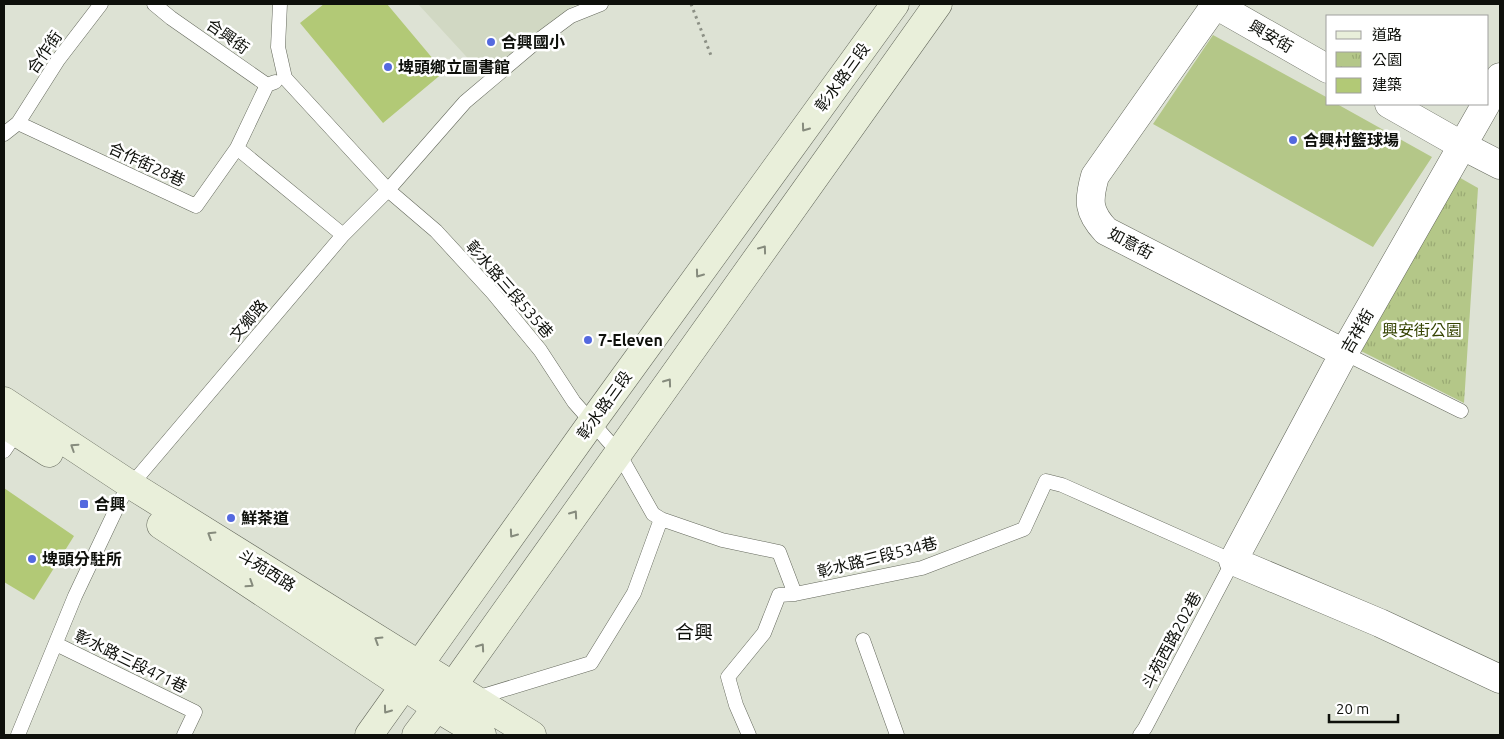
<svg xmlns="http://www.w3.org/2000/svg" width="1504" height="739" viewBox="0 0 1504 739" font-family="Ubuntu,'Noto Sans TC',sans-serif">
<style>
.built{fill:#d1d8c3}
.park{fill:url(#park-tufts)}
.garden{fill:#b4c788}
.building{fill:#b2c976}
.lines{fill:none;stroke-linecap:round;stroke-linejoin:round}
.lane-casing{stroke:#65695d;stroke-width:15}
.street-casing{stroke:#65695d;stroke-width:29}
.secondary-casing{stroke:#65695d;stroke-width:29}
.path{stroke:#8b8f84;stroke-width:3;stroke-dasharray:2.5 4;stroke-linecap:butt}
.lane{stroke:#fff;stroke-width:14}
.street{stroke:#fff;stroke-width:28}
.secondary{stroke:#e9efda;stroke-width:28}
.oneway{stroke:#868b7d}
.poi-dot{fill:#5469df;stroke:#fff;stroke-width:2}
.labels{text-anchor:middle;stroke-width:5;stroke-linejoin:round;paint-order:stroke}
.street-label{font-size:16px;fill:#0e100b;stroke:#fff}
.poi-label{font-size:16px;font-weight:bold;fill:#0e100b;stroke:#fff;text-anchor:start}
.park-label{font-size:16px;fill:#364403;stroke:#fff}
.quarter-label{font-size:19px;fill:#0e100b;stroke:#fff}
</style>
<defs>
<pattern id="park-tufts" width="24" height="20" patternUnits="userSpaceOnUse" patternTransform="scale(1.25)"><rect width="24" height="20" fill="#b4c788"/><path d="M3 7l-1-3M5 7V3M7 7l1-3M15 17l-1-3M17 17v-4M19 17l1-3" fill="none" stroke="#9aaa74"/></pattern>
</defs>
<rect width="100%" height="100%" fill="#dde2d4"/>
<path class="built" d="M 418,4 L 578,4 L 571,7 L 486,78 Z"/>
<path class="park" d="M 1455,175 L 1478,188 L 1464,403 L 1359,350 Z"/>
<path class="garden" d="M 1213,35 L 1328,98 L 1328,104 L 1337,104 L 1432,157 L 1373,247 L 1153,124 Z"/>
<path class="building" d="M 324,4 L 387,4 L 444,72 L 383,123 L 300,23 Z
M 4,488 L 74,536 L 34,600 L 4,582 Z"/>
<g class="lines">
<defs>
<path id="lane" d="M 154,4 L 171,18 L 267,85 L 275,82
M 280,4 L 278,47 L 285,78 L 388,190 L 436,231 L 493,293 L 540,350 L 574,402 L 618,452 L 653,514 L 661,519 L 722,540 L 779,552 L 795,594
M 267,85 L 237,148 L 343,235
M 18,123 L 196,206 L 237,148
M 4,134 L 18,123 L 58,60 L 101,4
M 1344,353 L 1461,411
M 4,451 L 19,429
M 863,640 L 897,735
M 56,644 L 195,712 L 184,735
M 473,699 L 591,663 L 634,593 L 661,519
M 18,735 L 75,596 L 121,499 L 131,485 L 343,235 L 388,190 L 465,102 L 536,42 L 571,16 L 601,4
M 749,735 L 736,705 L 728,677 L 764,633 L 779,595 L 795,594 L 922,568 L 1024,529 L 1046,481 L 1062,485 L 1233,561 L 1145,728 L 1140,735"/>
<path id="street" d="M 1214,4 L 1328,69
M 1216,4 L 1095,176 C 1088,201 1088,212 1106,231 L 1344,353
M 1488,100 L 1500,77
M 1389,104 L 1463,146 L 1500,165
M 1486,104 L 1344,353 L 1233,561 L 1380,623 L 1500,679"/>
<path id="secondary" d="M 4,401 L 131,485 L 532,735
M 4,424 L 49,453
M 161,525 L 437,708 L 482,735
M 369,735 L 592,422 L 895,4
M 416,735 L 452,687 L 938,4"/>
</defs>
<use href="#lane" class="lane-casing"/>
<use href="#street" class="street-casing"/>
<use href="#secondary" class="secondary-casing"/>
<path class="path" d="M 691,4 L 712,58"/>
<use href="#lane" class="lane"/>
<use href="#street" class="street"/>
<use href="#secondary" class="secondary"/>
</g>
<defs><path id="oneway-chevron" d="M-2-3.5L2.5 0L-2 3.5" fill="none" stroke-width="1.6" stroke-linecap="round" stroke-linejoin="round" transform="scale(1.25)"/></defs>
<g class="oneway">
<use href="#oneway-chevron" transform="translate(805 128) rotate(126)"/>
<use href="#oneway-chevron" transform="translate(763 249) rotate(-54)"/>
<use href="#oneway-chevron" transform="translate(699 274) rotate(126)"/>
<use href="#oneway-chevron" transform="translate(668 382) rotate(-54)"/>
<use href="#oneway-chevron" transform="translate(74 447) rotate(-147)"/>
<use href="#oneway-chevron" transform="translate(574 514) rotate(-55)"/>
<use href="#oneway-chevron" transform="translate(513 534) rotate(125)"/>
<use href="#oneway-chevron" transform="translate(211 535) rotate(-148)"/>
<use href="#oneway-chevron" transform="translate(250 584) rotate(33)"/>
<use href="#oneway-chevron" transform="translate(378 640) rotate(-148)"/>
<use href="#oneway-chevron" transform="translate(481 647) rotate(-55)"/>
<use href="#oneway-chevron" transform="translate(387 710) rotate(126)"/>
</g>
<g class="poi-dot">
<circle cx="491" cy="42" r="5"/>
<circle cx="388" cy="67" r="5"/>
<circle cx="1293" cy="140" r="5"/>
<circle cx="588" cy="340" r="5"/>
<rect x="79" y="499" width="10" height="10" rx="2.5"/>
<circle cx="231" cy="518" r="5"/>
<circle cx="32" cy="559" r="5"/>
</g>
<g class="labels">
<g class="street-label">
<text transform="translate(228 36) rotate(35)" y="6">合興街</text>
<text transform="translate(1271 36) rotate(30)" y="6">興安街</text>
<text transform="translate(44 52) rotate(-55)" y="6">合作街</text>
<text transform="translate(842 77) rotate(-54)" y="6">彰水路三段</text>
<text transform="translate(147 164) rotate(25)" y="6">合作街28巷</text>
<text transform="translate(1131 243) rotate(28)" y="6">如意街</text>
<text transform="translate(510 289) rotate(49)" y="6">彰水路三段535巷</text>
<text transform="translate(248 320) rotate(-50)" y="6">文鄉路</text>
<text transform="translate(1357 331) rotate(-60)" y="6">吉祥街</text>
<text transform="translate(604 405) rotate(-54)" y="6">彰水路三段</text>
<text transform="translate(877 557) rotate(-14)" y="6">彰水路三段534巷</text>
<text transform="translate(267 570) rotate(32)" y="6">斗苑西路</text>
<text transform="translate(1171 640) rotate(-62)" y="6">斗苑西路202巷</text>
<text transform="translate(131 661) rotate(26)" y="6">彰水路三段471巷</text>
</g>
<g class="poi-label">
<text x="501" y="48">合興國小</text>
<text x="398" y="73">埤頭鄉立圖書館</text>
<text x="1303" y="146">合興村籃球場</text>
<text x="598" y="346">7-Eleven</text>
<text x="94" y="510">合興</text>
<text x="241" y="524">鮮茶道</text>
<text x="42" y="565">埤頭分駐所</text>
</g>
<g class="park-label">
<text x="1422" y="336">興安街公園</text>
</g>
<g class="quarter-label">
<text x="694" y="639">合興</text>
</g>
</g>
<rect width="1504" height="739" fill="none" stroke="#0e100b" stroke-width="10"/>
<rect x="1326" y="15" width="162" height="90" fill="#ffffff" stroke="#9f9f9d"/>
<rect x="1336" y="31" width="25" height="8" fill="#e9efda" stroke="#9f9f9d"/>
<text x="1372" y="40" font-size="15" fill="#0e100b">道路</text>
<rect x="1336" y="52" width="25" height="15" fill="url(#park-tufts)" stroke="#9f9f9d"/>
<text x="1372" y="65" font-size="15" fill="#0e100b">公園</text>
<rect x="1336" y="78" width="25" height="15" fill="#b2c976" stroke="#9f9f9d"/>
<text x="1372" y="90" font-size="15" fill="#0e100b">建築</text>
<path d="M1329 714v8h69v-8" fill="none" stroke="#0e100b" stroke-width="2.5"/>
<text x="1336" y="714" font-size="15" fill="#0e100b" stroke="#ffffff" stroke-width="4" paint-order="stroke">20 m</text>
</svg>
